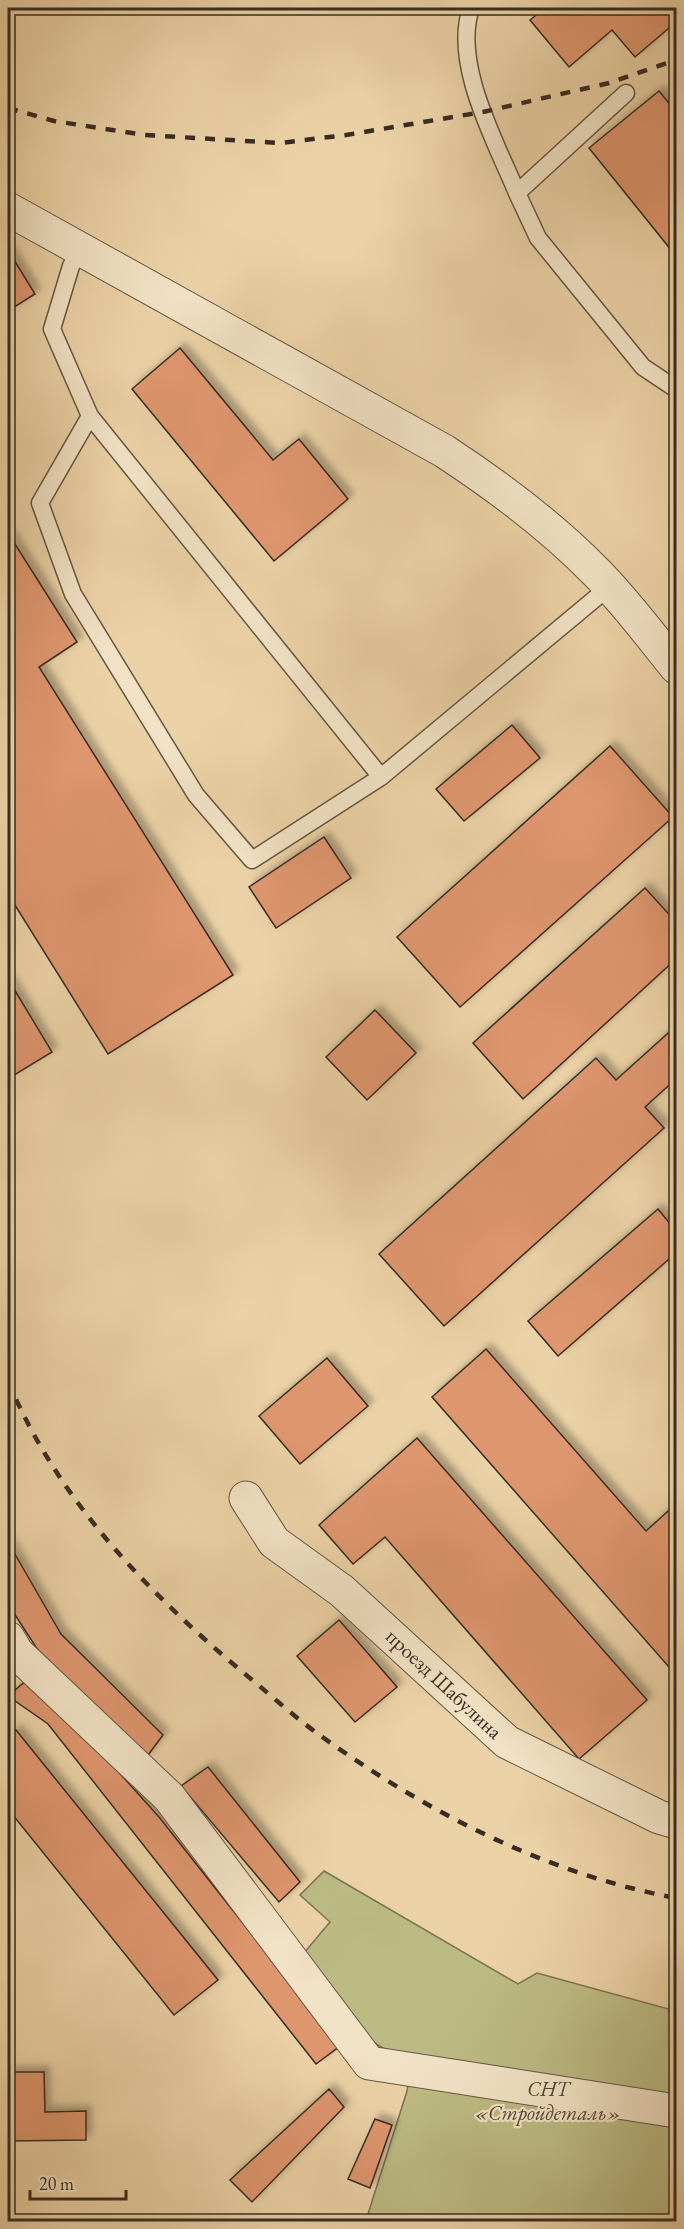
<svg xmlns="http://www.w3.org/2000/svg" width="684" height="2229" viewBox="0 0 684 2229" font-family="'EB Garamond',serif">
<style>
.green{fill:#bcba83;stroke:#7a7352;stroke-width:1.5}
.building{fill:#de966e;stroke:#382c22;stroke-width:1.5;filter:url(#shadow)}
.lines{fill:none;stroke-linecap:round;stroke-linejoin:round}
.service-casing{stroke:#655643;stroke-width:19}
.minor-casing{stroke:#655643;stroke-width:35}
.service{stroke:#f2e2c5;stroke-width:16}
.minor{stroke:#f2e2c5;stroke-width:33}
.rail{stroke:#382c22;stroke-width:4.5;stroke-dasharray:10 10;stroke-linecap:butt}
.labels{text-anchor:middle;stroke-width:4.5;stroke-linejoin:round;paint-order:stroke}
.street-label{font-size:21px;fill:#382c22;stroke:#f2e2c5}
.park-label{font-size:21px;font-style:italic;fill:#524835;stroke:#f2e2c5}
</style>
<defs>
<filter id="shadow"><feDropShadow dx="5.5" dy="-5.5" stdDeviation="3" flood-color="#0004"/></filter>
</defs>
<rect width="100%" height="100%" fill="#ebd2a6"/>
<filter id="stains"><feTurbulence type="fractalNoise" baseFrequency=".00333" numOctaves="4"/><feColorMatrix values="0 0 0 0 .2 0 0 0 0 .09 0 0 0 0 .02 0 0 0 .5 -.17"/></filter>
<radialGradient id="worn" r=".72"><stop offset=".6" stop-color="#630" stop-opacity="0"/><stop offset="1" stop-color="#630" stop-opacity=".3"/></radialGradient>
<path class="green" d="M 324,1871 L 518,1984 L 537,1973 L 676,2011 L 676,2221 L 380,2222 L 368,2214 L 407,2091 L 411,2065 L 350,2028 L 298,1960 L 330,1922 L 300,1895 Z"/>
<path class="building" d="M 545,8 L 675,8 L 676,22 L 635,57 L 612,30 L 569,67 L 530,20 Z
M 659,91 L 676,112 L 676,256 L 589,148 Z
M 8,250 L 35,294 L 8,311 Z
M 180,348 L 273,460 L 299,439 L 348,499 L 274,561 L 132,389 Z
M 8,533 L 77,642 L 39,667 L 233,975 L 108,1054 L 8,894 Z
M 512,725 L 540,758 L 464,821 L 436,789 Z
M 610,746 L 673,817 L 460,1007 L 397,937 Z
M 324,837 L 351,878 L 276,928 L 249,887 Z
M 645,888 L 676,922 L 676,959 L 523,1099 L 473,1043 Z
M 8,979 L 52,1052 L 11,1077 L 8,1071 Z
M 375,1010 L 416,1053 L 367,1100 L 326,1057 Z
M 676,1026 L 676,1079 L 645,1107 L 664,1128 L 444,1326 L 379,1254 L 596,1058 L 616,1080 Z
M 658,1209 L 676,1231 L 676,1253 L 558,1356 L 528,1321 Z
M 486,1349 L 646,1531 L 676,1504 L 676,1675 L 432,1397 Z
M 327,1358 L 368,1406 L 300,1464 L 259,1416 Z
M 417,1438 L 647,1700 L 579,1759 L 385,1537 L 353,1564 L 319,1525 Z
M 8,1542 L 61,1634 L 163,1735 L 145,1759 L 43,1658 L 8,1604 Z
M 339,1620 L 397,1687 L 355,1722 L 297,1656 Z
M 27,1680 L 61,1708 L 159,1817 L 340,2046 L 316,2064 L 48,1724 L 8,1696 Z
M 16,1730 L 218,1980 L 174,2015 L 8,1809 L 8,1736 Z
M 208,1767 L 300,1882 L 279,1902 L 181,1786 Z
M 8,2072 L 44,2072 L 45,2112 L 86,2111 L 86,2140 L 8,2141 Z
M 329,2089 L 344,2107 L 252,2202 L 230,2180 Z
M 375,2119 L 392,2125 L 370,2188 L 348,2179 Z"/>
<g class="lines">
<defs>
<path id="service" d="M 471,8 C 452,64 496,142 517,193 L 626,93
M 517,193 L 538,238 L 643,367 L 676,389
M 81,248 L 71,266 L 52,329 L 90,416 L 381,777 L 609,587
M 90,416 L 40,503 L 73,594 L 196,795 L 252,860 L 381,777"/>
<path id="minor" d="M 8,209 L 444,451 C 499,487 550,525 596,572 C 625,601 650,635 676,667
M 246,1498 L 274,1542 L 342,1591 L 507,1742 L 659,1817 L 676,1822
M 8,1638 L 17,1653 L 169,1797 L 369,2063 L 676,2111"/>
</defs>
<use href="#service" class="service-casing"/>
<use href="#minor" class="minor-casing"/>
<use href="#service" class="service"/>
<use href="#minor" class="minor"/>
<path class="rail" d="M 8,108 L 54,121 L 145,135 L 280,143 L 346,135 L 483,112 L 609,83 L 676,60
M 8,1381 C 59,1503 151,1596 251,1679 C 274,1698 297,1719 321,1736 C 428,1813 547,1874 676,1898"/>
</g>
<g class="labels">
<g class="street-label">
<text transform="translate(444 1684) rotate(43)" y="7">проезд Шабулина</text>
</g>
<g class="park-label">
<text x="548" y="2096">СНТ<tspan x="548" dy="24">«Стройдеталь»</tspan></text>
</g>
</g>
<rect width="684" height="2229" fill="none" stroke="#ebd2a6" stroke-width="30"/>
<rect x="9" y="9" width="666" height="2211" fill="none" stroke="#382c22" stroke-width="3"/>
<rect x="15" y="15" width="654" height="2199" fill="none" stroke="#382c22" stroke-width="1.5"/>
<path d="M30 2190v9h96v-9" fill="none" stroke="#382c22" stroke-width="3"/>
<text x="39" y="2190" font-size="18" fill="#382c22" stroke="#f2e2c5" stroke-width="4.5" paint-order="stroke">20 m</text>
<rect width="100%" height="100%" filter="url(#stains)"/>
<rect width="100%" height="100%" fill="url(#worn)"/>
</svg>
